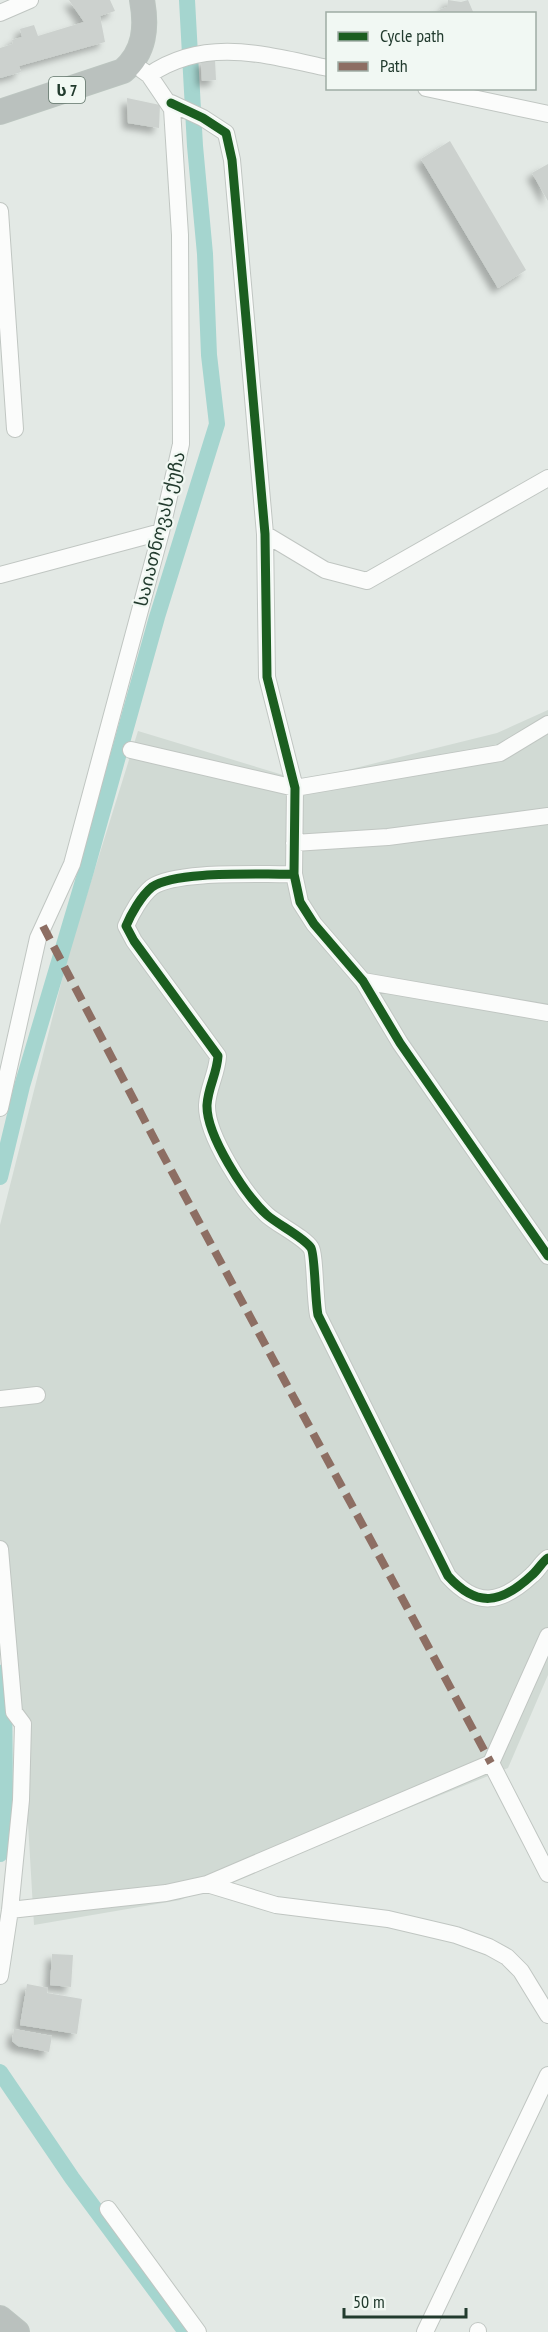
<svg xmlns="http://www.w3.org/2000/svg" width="548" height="2332" viewBox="0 0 548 2332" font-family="'PT Sans Narrow','Noto Sans Georgian',sans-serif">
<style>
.built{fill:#d1dad4}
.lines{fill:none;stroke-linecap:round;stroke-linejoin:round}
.canal{stroke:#a5d5cf;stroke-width:16}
.building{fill:#ccd1ce;filter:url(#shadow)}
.minor-casing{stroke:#c0c6c2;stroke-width:18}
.highway-casing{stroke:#bcc5c0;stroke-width:26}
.minor{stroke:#fbfcfb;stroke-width:16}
.highway{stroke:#bac1be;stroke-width:24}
.quiet{stroke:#8d6e63;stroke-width:8;stroke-dasharray:15 8;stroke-linecap:butt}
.cycleway-casing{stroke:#f1f8f3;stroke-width:13}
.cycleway{stroke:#1b5e20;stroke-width:9}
.labels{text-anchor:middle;stroke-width:4.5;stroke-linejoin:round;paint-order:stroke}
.shield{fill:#f1f8f3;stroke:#607469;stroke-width:1.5}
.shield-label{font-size:16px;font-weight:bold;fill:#223b2e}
.street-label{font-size:18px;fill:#223b2e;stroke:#f1f8f3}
</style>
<defs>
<filter id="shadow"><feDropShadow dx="-5.5" dy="5.5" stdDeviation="3" flood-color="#0004"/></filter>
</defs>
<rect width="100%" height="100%" fill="#e3e9e5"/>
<path class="built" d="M 548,710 L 548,1675 L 508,1768 L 180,1900 L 34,1925 L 21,1704 L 0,1553 L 0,1225 L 69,952 L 138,731 L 303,781 L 497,733 Z"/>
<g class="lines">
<path class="canal" d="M 0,1177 L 22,1086 L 86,871 L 157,617 L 217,424 L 209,355 L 205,254 L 195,146 L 187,0
M 0,1854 L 5,1797 L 4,1672
M 0,2072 L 72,2178 L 186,2332"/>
</g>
<path class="building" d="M 69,0 L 110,0 L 115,11 L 100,16 L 105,42 L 19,66 L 21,72 L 0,78 L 0,48 L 13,44 L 12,40 L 22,37 L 20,29 L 34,25 L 38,36 L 84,22 Z
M 448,0 L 461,2 L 468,0 L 474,14 L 441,14 L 439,10 L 447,7 Z
M 201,60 L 215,60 L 216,80 L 202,81 Z
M 127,98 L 160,105 L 159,128 L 128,123 Z
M 450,141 L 526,270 L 498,288 L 421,159 Z
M 548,164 L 548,201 L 532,173 Z
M 52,1954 L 73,1955 L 71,1987 L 50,1985 Z
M 27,1984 L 48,1988 L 47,1993 L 82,1999 L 77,2034 L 20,2025 Z
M 14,2029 L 52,2036 L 49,2052 L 18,2046 L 12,2041 Z"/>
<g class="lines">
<defs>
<path id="minor" d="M 0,13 L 30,0
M 142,70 L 149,75 C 206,36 266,55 328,68
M 426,88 L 548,114
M 171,103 L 203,118 L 226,133 L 232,160 L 265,534 L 267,677 L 295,788 L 294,874 L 300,902 L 314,924 L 363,981 L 400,1043 L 548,1256
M 0,211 L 15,429
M 265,534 L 325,570 L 367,581 L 548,478
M 0,575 L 161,532
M 131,750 L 295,788 L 500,753 L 548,724
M 294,843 L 388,837 L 548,816
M 294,874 C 262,875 176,870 152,887 C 141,896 131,914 126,926 L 134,941 L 218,1056 C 217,1074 208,1087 207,1105 C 206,1135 245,1195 267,1215 C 277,1224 305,1238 311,1248 C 315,1254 315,1301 318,1315 L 448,1576 C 477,1608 501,1604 532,1575 C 538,1570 542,1562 548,1558
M 363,981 L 548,1013
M 0,1108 L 38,938 L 72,864 L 161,532 L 181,444 L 180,235 L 172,109 L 149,75
M 0,1399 L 37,1395
M 0,1549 L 14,1712 L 23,1724 L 21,1800 L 10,1910 L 0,1976
M 491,1763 L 548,1874
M 207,1884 L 276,1905 L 388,1919 L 456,1935 L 489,1947 L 507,1957 L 521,1971 L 548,2015
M 10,1910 L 166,1893 L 207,1884 L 491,1763 L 548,1636
M 108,2209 L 198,2332
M 478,2331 L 478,2332
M 425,2332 L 548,2075"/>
<path id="highway" d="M 0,112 L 123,71 C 145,52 147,27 142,0
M 0,2318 L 17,2332"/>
</defs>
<use href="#minor" class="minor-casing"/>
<use href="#highway" class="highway-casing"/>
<use href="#minor" class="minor"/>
<use href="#highway" class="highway"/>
<path class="quiet" d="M 43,926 L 158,1146 L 491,1763"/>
<defs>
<path id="cycleway" d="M 171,103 L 203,118 L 226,133 L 232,160 L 265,534 L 267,677 L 295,788 L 294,874 L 300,902 L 314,924 L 363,981 L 400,1043 L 548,1256
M 294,874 C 262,875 176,870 152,887 C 141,896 131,914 126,926 L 134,941 L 218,1056 C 217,1074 208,1087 207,1105 C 206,1135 245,1195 267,1215 C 277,1224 305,1238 311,1248 C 315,1254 315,1301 318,1315 L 448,1576 C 477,1608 501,1604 532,1575 C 538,1570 542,1562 548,1558"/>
</defs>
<use href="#cycleway" class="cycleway-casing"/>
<use href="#cycleway" class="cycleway"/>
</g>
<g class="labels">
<rect class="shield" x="49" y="77" width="36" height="26" rx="4.5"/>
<g class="shield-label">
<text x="67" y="96">ს 7</text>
</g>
<g class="street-label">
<text transform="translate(160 529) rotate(-76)" y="6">საიათნოვას ქუჩა</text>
</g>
</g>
<rect x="326" y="12" width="210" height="78" fill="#f1f8f3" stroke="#9eaca4" stroke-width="1.5"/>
<rect x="338" y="32" width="30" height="9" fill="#1b5e20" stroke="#9eaca4" stroke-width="1.5"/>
<text x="380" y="42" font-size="18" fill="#223b2e">Cycle path</text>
<rect x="338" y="62" width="30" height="9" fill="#8d6e63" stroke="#9eaca4" stroke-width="1.5"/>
<text x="380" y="72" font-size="18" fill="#223b2e">Path</text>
<path d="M344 2308v9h122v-9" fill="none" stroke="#223b2e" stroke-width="3"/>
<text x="353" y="2308" font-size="18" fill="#223b2e" stroke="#f1f8f3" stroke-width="4.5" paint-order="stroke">50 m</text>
</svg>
